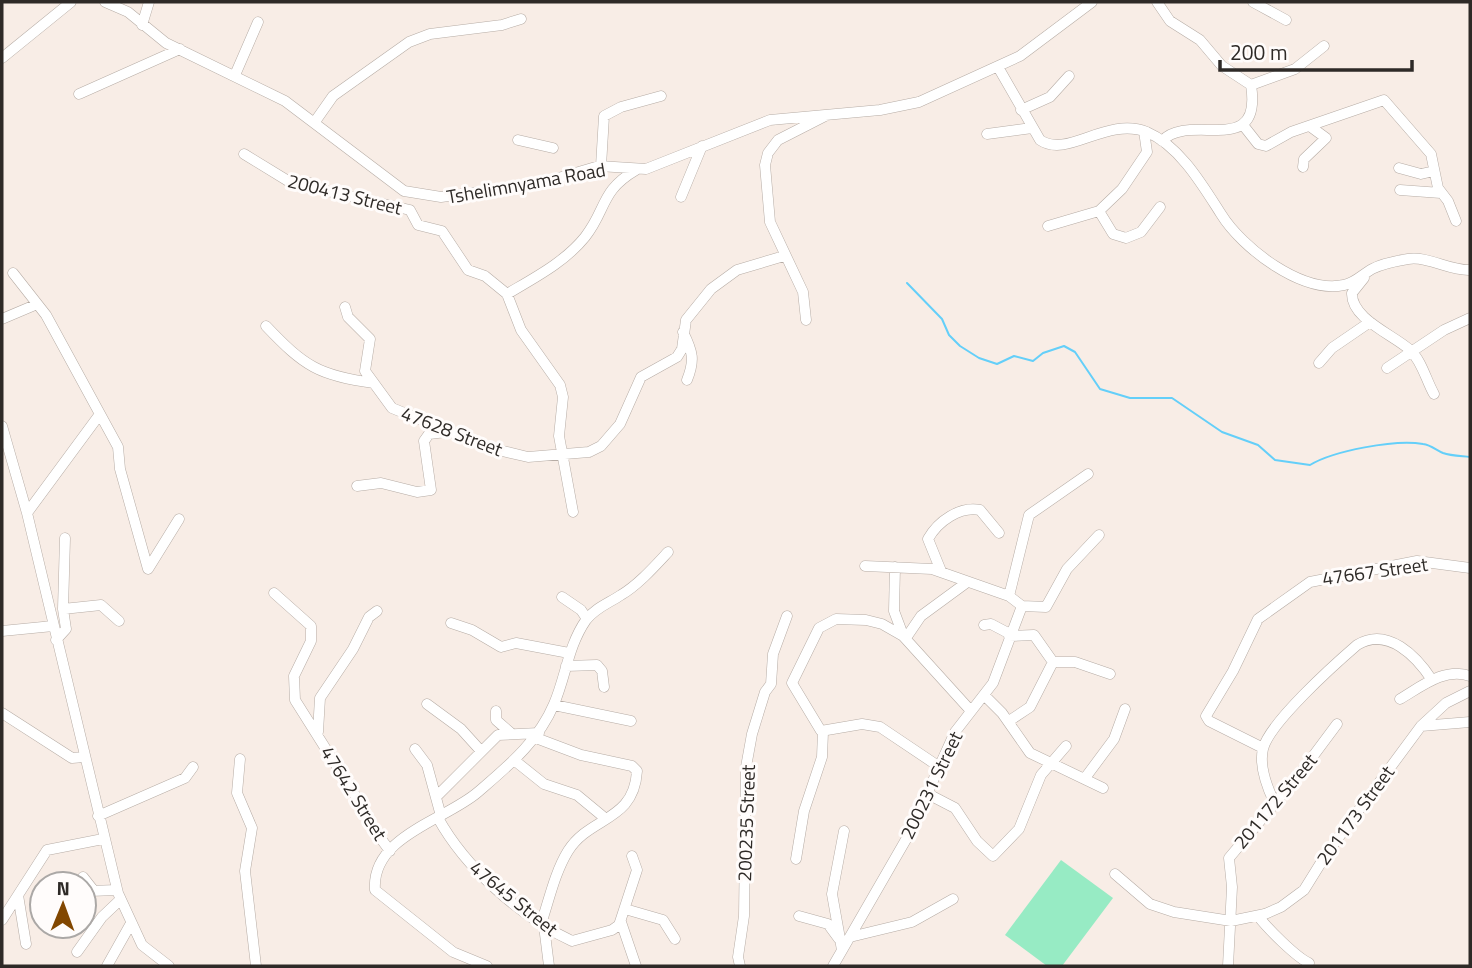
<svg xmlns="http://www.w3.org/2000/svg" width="1472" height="968" viewBox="0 0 1472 968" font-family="'Titillium Web',sans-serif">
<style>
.green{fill:#97ebc4}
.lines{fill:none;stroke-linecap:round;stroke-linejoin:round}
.stream{stroke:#64cff9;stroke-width:2}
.minor-casing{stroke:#b6aca5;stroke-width:11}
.minor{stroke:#fff;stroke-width:10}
.labels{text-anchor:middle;stroke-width:6;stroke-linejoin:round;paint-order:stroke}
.street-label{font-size:19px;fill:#2e2a27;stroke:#fffcfb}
</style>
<rect width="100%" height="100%" fill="#f8ede6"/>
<path class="green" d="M 1061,860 L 1113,898 L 1062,966 L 1047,966 L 1005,935 Z"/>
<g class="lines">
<path class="stream" d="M 907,283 L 942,319 L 949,335 L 960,346 L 979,358 L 997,364 L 1014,356 L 1033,361 L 1043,353 L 1064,346 L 1075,352 L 1100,389 L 1130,398 L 1172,398 L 1222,432 L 1258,445 L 1275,460 L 1310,465 C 1333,451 1395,439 1423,444 C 1431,445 1436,450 1443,453 C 1451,456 1462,456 1470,457"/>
<defs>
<path id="minor" d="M 105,2 L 128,12 L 166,43 L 285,101 L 404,191 L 441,197 L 538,184 L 599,166 L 646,169 L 770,120 L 880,110 L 919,102 L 1020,56 L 1092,2
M 1157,2 L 1170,21 L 1200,40 L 1222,66 L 1251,85 C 1263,160 1189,111 1162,141
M 1253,2 L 1286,20
M 142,25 L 149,2
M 2,58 L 71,2
M 998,67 L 1040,140 C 1068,159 1106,116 1147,132 C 1180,146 1203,186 1221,214 C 1242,248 1302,294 1344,285 C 1355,283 1363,274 1372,269 C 1383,263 1396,261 1408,259 C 1429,256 1449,271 1470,270
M 235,75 L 258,22
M 1251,85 L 1295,69 L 1324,46
M 79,94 L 180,49
M 1021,110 L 1050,97 L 1069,76
M 314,123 L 333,96 L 409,42 L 430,34 L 502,25 L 521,19
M 1243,125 L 1258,144 L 1266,146 L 1291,132 L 1384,100 L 1431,154 L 1438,188 L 1448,201 L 1456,221
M 987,134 L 1032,128
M 518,140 L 553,148
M 244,154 L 293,184 L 310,183 L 327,191 L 410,210
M 601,166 L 604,116 L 621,107 L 661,96
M 1303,167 L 1304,159 L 1326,138 L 1311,127
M 1399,168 L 1421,174 L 1434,171
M 1400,190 L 1441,193
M 681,197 L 702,146
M 410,210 L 418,225 L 442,231 L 468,270 L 485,276 L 507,294 L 521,330 L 560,385 L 563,397 L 559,436 L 573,512
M 1099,211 L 1113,234 L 1126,238 L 1141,232 L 1160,207
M 1048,226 L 1099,211 L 1122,189 L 1147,152 L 1144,131
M 13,273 L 46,315 L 100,414 L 27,513
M 1364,278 L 1352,293 C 1351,319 1394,335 1410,350 C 1422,361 1426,380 1434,394
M 507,294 C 534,278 565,262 585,237 C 607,209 600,191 636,170
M 345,307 L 348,317 L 370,339 L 365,371 L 392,408 L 490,448 L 528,457 L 589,452 L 601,446 L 620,424 L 641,377 L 677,357 L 682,349 L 686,320 L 711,289 L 737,270 L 784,256
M 2,319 L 35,305
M 806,320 L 803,292 L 770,222 L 765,165 L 768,153 L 778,140 L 825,116
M 266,326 C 304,366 319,376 374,383
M 683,332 C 693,352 695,360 687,380
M 1319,363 L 1332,348 L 1370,322
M 1387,368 L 1444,330 L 1470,318
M 100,414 L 118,447 L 120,469 L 148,569 L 179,519
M 2,426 L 27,513 L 118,893 L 142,945 L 169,966
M 357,486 L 381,483 L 417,492 L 431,490 L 424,441 L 429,434 L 446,432
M 865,566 L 932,569 L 1009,596
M 895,567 L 894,611 L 903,635
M 941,571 L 928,539 C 938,521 960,506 980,510 L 999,533
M 274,593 L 311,626 L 311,641 L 294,676 L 295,700 L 358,800 L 370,824 L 390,851
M 562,597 L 581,610 L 587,619
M 1022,606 L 1046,607 L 1067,569 L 1099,535
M 63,609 L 101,605 L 119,621
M 451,623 L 472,630 L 501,647 L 516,643 L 569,653
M 984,625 L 991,624 L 1010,634
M 2,631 L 53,626
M 906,638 L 921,616 L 966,583
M 56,640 L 66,629 L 63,609 L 65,538
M 1053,662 L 1075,662 L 1110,674
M 566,666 L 597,665 L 602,671 L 604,687
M 792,683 L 819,628 L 836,619 L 866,620 L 882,624 L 903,636 L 971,711
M 792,683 L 821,731 L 862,724 L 880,727 L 938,766
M 985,696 L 1002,713 L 1030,753 L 1103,788
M 1400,699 C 1422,686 1445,667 1470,676
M 427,704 L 461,729 L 480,750
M 554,705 L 631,721
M 496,711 L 496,720 L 512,734
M 2,713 L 72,758 L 84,757
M 1009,721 L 1030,707 L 1053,662 L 1034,635 L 1009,636
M 1421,726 L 1470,722
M 318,732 L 320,698 L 353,649 L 369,617 L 377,611
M 536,738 L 581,755 L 632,766 L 637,771 C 634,822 590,816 568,851 C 555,872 549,900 541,924
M 1263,748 L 1209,721 L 1206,716 L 1233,671 L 1258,619 L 1310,582 L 1417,561 L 1470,568
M 415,749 L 427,765 L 441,816
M 240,759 L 237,793 L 252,828 L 245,871 L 256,966
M 514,760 L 544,784 L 577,795 L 606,819
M 1085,778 L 1114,739 L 1125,709
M 926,793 L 955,808 L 977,841 L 993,856 L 1019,829 L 1041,775 L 1066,746
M 437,796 L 498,735 L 539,733
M 1274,802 C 1267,787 1259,765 1263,749 C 1269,723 1335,664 1357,645 C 1388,626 1417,657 1432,680
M 98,816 L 185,778 L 193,767
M 438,818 C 465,867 520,917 572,941 L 612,930 L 619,925 L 637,870 L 632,856
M 796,859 L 804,811 L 822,757 L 823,732
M 1115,874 L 1150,904 L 1174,912 L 1231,921 L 1265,914 L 1281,907 L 1304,890 L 1327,853 L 1421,726 L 1446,703 L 1470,691
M 83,877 L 94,891
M 90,891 L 117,890
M 18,895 L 26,944
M 625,909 L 663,920 L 675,939
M 799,916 L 828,924 L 839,939
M 1258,916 C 1268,929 1296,957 1309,963
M 2,920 L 47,850 L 103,839
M 621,922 L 636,966
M 544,926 L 549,966
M 850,937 L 912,922 L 953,899
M 842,950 L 832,894 L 844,831
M 77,952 L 102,917 L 120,900
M 107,966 L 130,925
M 487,966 L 453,952 L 375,890 C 371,836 446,820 478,792 C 508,766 538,742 554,704 C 566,676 568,646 586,620 C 595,608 609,603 621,595 C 638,585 654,567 668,552
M 740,966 L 738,957 L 744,916 L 746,767 L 752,734 L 765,692 L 771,684 L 773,654 L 787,616
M 833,966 L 908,836 L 955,732 L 993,683 L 1022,606 L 1009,596 L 1029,515 L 1088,474
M 1228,966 L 1232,887 L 1229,858 L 1302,771 L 1337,724"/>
</defs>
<use href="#minor" class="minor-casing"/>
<use href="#minor" class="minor"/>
</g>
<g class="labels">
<g class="street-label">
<text transform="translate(526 183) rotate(-10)" y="7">Tshelimnyama Road</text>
<text transform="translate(345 194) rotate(14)" y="7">200413 Street</text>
<text transform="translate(452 431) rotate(21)" y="7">47628 Street</text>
<text transform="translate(1375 571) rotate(-8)" y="7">47667 Street</text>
<text transform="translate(931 785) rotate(-64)" y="7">200231 Street</text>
<text transform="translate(354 793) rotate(58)" y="7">47642 Street</text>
<text transform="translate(1275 801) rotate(-50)" y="7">201172 Street</text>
<text transform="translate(1355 815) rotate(-54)" y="7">201173 Street</text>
<text transform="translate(746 823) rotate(-88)" y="7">200235 Street</text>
<text transform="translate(514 898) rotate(39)" y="7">47645 Street</text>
</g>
</g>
<rect width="1472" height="968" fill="none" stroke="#2e2a27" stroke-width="7"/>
<g transform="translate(63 905) rotate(1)"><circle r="33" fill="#fffcfb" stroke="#aba8a6" stroke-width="2"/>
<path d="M0-5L12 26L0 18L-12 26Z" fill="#824700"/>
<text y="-10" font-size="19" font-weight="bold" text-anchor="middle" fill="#2e2a27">N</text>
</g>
<path d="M1220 60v10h192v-10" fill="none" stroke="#2e2a27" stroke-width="3.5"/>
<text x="1230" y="60" font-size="21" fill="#2e2a27" stroke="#fffcfb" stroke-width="5" paint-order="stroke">200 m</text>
</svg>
